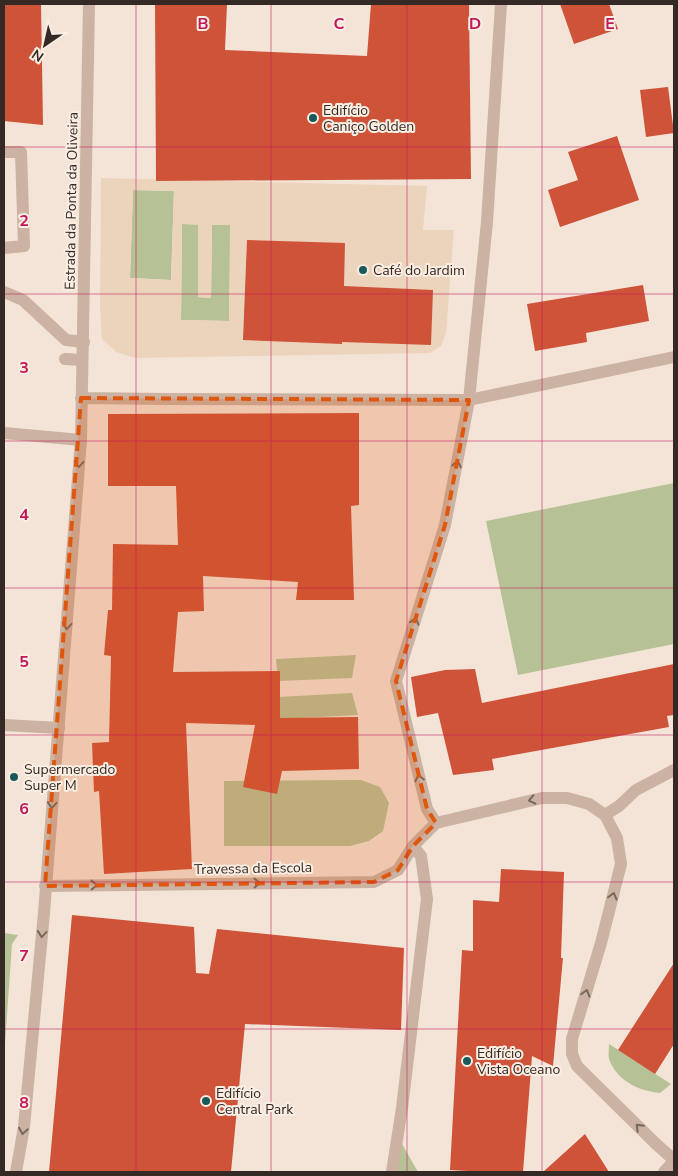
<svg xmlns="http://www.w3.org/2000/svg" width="678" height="1176" viewBox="0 0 678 1176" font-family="'Nunito Sans',sans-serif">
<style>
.green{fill:#b6c296}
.plaza{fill:#ecd4bc;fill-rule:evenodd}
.building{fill:#ce5339}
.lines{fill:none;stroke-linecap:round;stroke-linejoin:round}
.lane{stroke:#cbb2a2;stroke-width:12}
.street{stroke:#cbb2a2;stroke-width:12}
.oneway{stroke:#78675d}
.marked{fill:#df570d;fill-opacity:0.2;stroke:#df570d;stroke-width:4;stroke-dasharray:10 6;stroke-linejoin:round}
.grid{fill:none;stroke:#c2185b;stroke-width:1;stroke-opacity:0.55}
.poi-dot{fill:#185959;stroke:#faeee3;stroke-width:2}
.labels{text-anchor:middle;stroke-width:4;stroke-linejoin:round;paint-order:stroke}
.poi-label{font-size:14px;fill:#352925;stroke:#faeee3;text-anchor:start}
.street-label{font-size:14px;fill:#352925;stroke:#faeee3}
.grid-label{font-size:16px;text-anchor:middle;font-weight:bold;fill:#c2185b;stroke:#faeee3;stroke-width:4;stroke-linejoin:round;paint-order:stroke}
</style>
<rect width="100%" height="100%" fill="#f3e4d7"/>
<path class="green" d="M 133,190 L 174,191 L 171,280 L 130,278 Z
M 182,224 L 198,224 L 198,297 L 211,298 L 212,225 L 231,225 L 229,321 L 181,320 Z
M 674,483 L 674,644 L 518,675 L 486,521 Z
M 356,655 L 352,678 L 278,681 L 276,659 Z
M 352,693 L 358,715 L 279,719 L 278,697 Z
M 361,780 L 380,787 L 389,803 L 383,831 L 369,841 L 350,846 L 224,846 L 224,781 Z
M 4,933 L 18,935 L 12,944 L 4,1058 Z
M 609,1044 L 671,1084 L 660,1093 C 639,1091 617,1081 609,1059 C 608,1055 609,1049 609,1044 Z
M 398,1137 L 418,1172 L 392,1172 Z"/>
<path class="plaza" d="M 101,178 L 427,186 L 423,230 L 454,230 L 446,333 L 441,346 L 430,353 L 135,358 L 116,352 L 102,339 L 100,308 ZM 133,190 L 174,191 L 171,280 L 130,278 ZM 182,224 L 198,225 L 198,297 L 211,298 L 212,225 L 230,225 L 229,321 L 181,320 ZM 360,287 L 432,290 L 431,345 Z"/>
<path class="building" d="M 4,4 L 41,4 L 43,125 L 4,121 Z
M 155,4 L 227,4 L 225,50 L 367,56 L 371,4 L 469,4 L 471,179 L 156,181 Z
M 560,4 L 609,4 L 618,29 L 574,44 Z
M 668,87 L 674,133 L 646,137 L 640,90 Z
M 617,136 L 639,200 L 560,227 L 548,190 L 578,180 L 568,152 Z
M 247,240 L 345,243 L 344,286 L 433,290 L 431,345 L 342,342 L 342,344 L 243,340 Z
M 643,285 L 649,321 L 586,333 L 587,342 L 535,351 L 527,304 Z
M 359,413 L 359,505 L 351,506 L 354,600 L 296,600 L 298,582 L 203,576 L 204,611 L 178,612 L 173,672 L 280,671 L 280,718 L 358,717 L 359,769 L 282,771 L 277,794 L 243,787 L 255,725 L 186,723 L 192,869 L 104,874 L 99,791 L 94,792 L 92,743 L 109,742 L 111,656 L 104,655 L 108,610 L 112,610 L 113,544 L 178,545 L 176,486 L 108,486 L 108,414 Z
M 674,664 L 674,715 L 667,716 L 669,727 L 492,759 L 494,770 L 453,775 L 438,713 L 417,717 L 411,677 L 445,670 L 475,669 L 482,703 Z
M 501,869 L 564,872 L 561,958 L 563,958 L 553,1066 L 532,1056 L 523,1172 L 486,1172 L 450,1170 L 462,950 L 473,951 L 473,900 L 499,902 Z
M 72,915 L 194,927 L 196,973 L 209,974 L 217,929 L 404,948 L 401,1030 L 245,1024 L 231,1172 L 49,1172 Z
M 674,963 L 674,1044 L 655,1074 L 618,1050 Z
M 585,1134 L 609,1172 L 543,1172 Z"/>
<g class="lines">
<path class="lane" d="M 4,152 L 21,152 L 24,246 L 4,248
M 4,292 L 23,300 L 66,340 L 84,342
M 65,359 L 82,360
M 4,433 L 81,440
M 4,725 L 59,728
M 605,815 L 619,806 L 636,790 L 674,770"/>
<path class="street" d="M 81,398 L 164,399 L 469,400 L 674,357
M 436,823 L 427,809 L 396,681 L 445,525 L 469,400 L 487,222 L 501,4
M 436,823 L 542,798 L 567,798 L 589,804 L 605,815 L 617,838 L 621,864 L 601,943 L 572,1039 L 572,1054 L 577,1066 L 655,1143 L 674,1160
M 45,886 L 374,882 L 398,870 L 413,846 L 436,823
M 16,1172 L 24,1127 L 44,913 L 81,440 L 89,4
M 392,1172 L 402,1108 L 427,899 L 421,856 L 413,846
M 664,1172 L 674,1161"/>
</g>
<defs><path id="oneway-chevron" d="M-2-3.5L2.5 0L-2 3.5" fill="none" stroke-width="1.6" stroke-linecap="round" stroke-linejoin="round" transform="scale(1.25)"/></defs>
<g class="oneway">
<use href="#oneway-chevron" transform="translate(79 464) rotate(95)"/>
<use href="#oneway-chevron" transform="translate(457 464) rotate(-79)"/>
<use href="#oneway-chevron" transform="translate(415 621) rotate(-73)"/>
<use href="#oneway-chevron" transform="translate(67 626) rotate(95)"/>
<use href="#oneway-chevron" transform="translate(419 778) rotate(-103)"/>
<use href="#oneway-chevron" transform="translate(532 800) rotate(167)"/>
<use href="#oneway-chevron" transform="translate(52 805) rotate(95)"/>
<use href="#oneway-chevron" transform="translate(257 883) rotate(-1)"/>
<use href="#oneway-chevron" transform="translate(94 885) rotate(-1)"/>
<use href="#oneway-chevron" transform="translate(613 896) rotate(-75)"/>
<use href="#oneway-chevron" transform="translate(42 934) rotate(95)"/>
<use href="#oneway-chevron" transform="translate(586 993) rotate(-74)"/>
<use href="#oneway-chevron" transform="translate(639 1127) rotate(-135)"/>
<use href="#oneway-chevron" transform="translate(23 1131) rotate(99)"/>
</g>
<path class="marked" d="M 81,398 L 469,400 L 445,525 L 396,681 L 427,809 L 436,823 L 413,846 L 398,870 L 374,882 L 45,886 Z"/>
<path class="grid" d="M 136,4 L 136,1172M 271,4 L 271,1172M 407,4 L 407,1172M 542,4 L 542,1172M 4,147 L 674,147M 4,294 L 674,294M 4,441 L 674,441M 4,588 L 674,588M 4,735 L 674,735M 4,882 L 674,882M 4,1029 L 674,1029"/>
<g class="poi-dot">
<circle cx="313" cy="118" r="5"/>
<circle cx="363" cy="270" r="5"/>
<circle cx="14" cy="777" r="5"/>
<circle cx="467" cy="1061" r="5"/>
<circle cx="206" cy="1101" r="5"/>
</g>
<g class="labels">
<g class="poi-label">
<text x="323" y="115">Edifício<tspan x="323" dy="16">Caniço Golden</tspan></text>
<text x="373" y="275">Café do Jardim</text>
<text x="24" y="774">Supermercado<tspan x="24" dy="16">Super M</tspan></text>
<text x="477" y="1058">Edifício<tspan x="477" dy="16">Vista Oceano</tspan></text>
<text x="216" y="1098">Edifício<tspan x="216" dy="16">Central Park</tspan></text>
</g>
<g class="street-label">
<text transform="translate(71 201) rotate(-89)" y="5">Estrada da Ponta da Oliveira</text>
<text transform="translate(253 868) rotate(-1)" y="5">Travessa da Escola</text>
</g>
</g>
<g class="grid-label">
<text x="203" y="29">B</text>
<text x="339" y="29">C</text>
<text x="475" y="29">D</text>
<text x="610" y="29">E</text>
<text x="24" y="226">2</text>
<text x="24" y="373">3</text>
<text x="24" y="520">4</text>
<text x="24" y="667">5</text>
<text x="24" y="814">6</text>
<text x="24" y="961">7</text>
<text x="24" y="1108">8</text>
</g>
<rect width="678" height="1176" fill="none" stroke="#352925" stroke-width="10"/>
<g transform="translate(45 45) rotate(214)" stroke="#faeee3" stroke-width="4" paint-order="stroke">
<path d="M0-4L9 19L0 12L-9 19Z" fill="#352925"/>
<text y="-8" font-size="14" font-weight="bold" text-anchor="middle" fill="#352925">N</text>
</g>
</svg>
